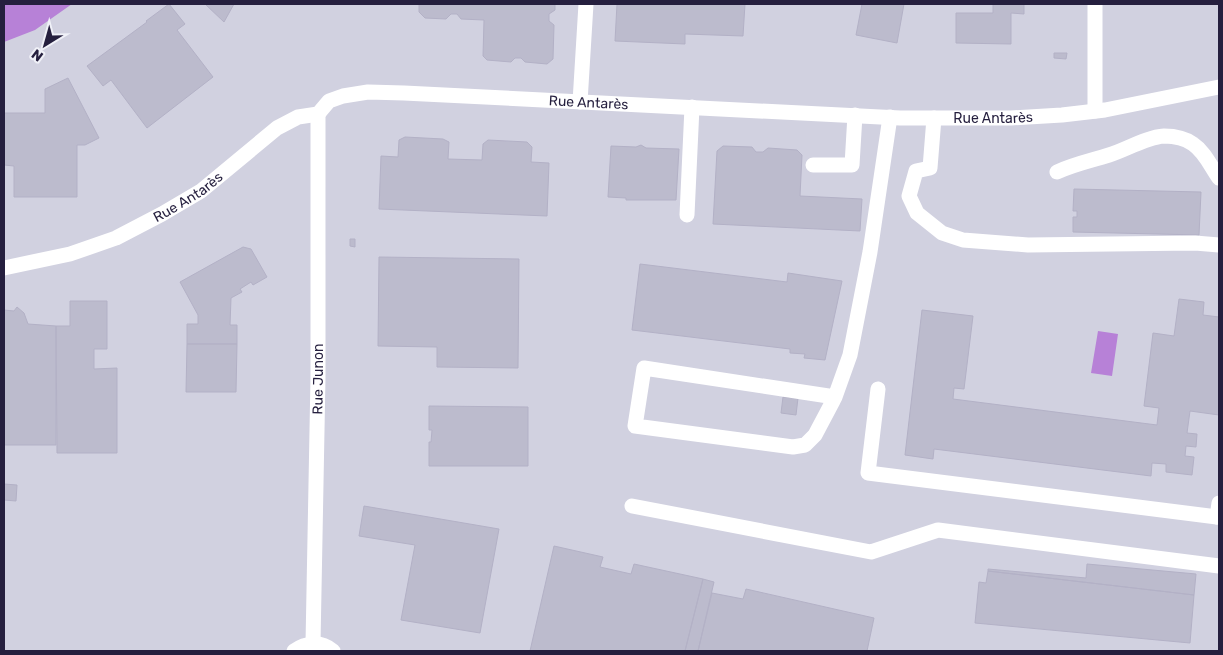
<svg xmlns="http://www.w3.org/2000/svg" width="1223" height="655" viewBox="0 0 1223 655" font-family="Rubik,sans-serif">
<style>
.built{fill:#d1d1e0}
.water{fill:#b781d7}
.building{fill:#bcbbcd;stroke:#b3b1c6}
.lines{fill:none;stroke-linecap:round;stroke-linejoin:round}
.minor{stroke:#fff;stroke-width:15}
.labels{text-anchor:middle;stroke-width:4;stroke-linejoin:round;paint-order:stroke}
.street-label{font-size:14px;fill:#251f3e;stroke:#f0f1f8}
</style>
<rect width="100%" height="100%" fill="#e0dfec"/>
<path class="built" d="M 4,4 L 1219,4 L 1219,651 L 4,651 Z"/>
<path class="water" d="M 4,4 L 72,4 L 35,30 L 4,42 Z
M 1098,331 L 1118,334 L 1112,376 L 1091,373 Z"/>
<path class="building" d="M 169,4 L 185,24 L 177,30 L 213,77 L 147,128 L 111,80 L 103,86 L 87,66 L 147,22 L 146,21 Z
M 205,4 L 234,4 L 224,22 Z
M 419,4 L 555,4 L 555,10 L 549,14 L 549,21 L 554,25 L 553,59 L 547,64 L 525,62 L 521,58 L 515,58 L 511,62 L 487,60 L 483,56 L 484,20 L 461,19 L 457,14 L 451,14 L 446,19 L 425,18 L 419,12 Z
M 617,4 L 745,4 L 743,36 L 685,34 L 685,44 L 615,41 Z
M 862,4 L 904,4 L 897,43 L 856,35 Z
M 993,4 L 1024,4 L 1024,14 L 1011,13 L 1011,44 L 956,43 L 956,13 L 993,13 Z
M 1054,53 L 1067,53 L 1066,59 L 1054,58 Z
M 68,78 L 99,138 L 85,145 L 77,145 L 77,197 L 14,197 L 14,166 L 4,165 L 4,113 L 45,113 L 45,89 Z
M 405,137 L 443,139 L 449,142 L 448,159 L 482,160 L 483,144 L 488,140 L 527,142 L 532,147 L 531,162 L 549,163 L 547,216 L 379,209 L 381,156 L 398,157 L 399,140 Z
M 641,145 L 646,148 L 679,149 L 676,200 L 626,200 L 626,198 L 608,197 L 611,146 L 636,147 Z
M 723,146 L 752,147 L 756,152 L 763,152 L 768,148 L 797,150 L 802,155 L 800,196 L 862,199 L 860,231 L 713,224 L 717,151 Z
M 1074,189 L 1201,192 L 1199,235 L 1073,232 L 1073,217 L 1077,217 L 1077,211 L 1073,211 Z
M 350,239 L 355,239 L 355,247 L 350,246 Z
M 243,247 L 251,249 L 267,277 L 253,285 L 251,282 L 240,289 L 242,292 L 231,298 L 230,325 L 237,325 L 237,344 L 187,344 L 187,324 L 198,324 L 198,315 L 180,282 Z
M 379,257 L 519,259 L 518,368 L 437,367 L 437,347 L 378,346 Z
M 640,264 L 787,282 L 788,273 L 842,281 L 825,360 L 804,358 L 805,354 L 790,353 L 790,349 L 632,330 Z
M 1179,299 L 1204,302 L 1203,315 L 1219,317 L 1219,415 L 1190,411 L 1187,433 L 1197,434 L 1196,447 L 1186,446 L 1185,456 L 1194,457 L 1192,475 L 1166,472 L 1166,464 L 1152,463 L 1151,476 L 934,449 L 933,459 L 905,455 L 922,310 L 973,316 L 964,389 L 954,388 L 953,399 L 1157,425 L 1159,408 L 1144,406 L 1153,333 L 1174,336 Z
M 70,301 L 107,301 L 107,349 L 94,349 L 94,369 L 117,368 L 117,453 L 57,453 L 56,326 L 70,326 Z
M 17,307 L 24,313 L 28,324 L 56,326 L 56,445 L 4,445 L 4,310 L 14,311 Z
M 187,344 L 237,344 L 236,392 L 186,392 Z
M 783,397 L 798,398 L 796,415 L 781,413 Z
M 429,406 L 528,407 L 528,466 L 429,466 L 429,442 L 431,442 L 432,430 L 429,430 Z
M 4,484 L 17,485 L 16,501 L 4,500 Z
M 364,506 L 499,529 L 480,633 L 401,620 L 415,545 L 359,536 Z
M 554,546 L 603,557 L 600,567 L 631,574 L 634,564 L 703,579 L 685,651 L 530,651 Z
M 1087,564 L 1196,574 L 1194,595 L 988,571 L 988,569 L 1086,578 Z
M 988,571 L 1194,595 L 1190,643 L 975,623 L 979,582 L 986,583 Z
M 703,579 L 714,582 L 698,651 L 685,651 Z
M 746,589 L 874,618 L 867,651 L 870,651 L 698,651 L 712,593 L 743,599 Z"/>
<g class="lines">
<g class="minor">
<path d="M 1095,4 L 1095,111"/>
<path d="M 580,102 L 586,4"/>
<path d="M 934,118 L 930,168 L 916,171 L 909,196 L 917,213 L 942,233 L 963,240 L 1028,245 L 1195,243 L 1219,245"/>
<path d="M 813,165 L 852,165 L 855,115"/>
<path d="M 1057,172 C 1074,164 1090,161 1109,155 C 1125,150 1147,137 1164,136 C 1173,136 1185,138 1193,144 C 1205,152 1211,167 1219,178"/>
<path d="M 687,215 L 692,107"/>
<path id="s1" d="M 4,268 L 70,254 L 116,238 L 162,214 L 201,191 L 277,128 L 298,117 L 318,114 L 329,101 L 343,96 L 368,92 L 404,93 L 900,118 L 1011,118 L 1062,115 L 1105,110 L 1219,87"/>
<path d="M 878,389 L 868,473 L 1217,517"/>
<path d="M 835,397 L 644,368 L 635,426 L 793,447 L 805,445 L 815,435 L 833,401 L 835,397 L 850,355 L 870,252 L 890,117"/>
<path d="M 1219,503 L 1217,517 L 1219,517"/>
<path d="M 632,506 L 871,552 L 938,530 L 1219,566"/>
<path id="s2" d="M 313,644 L 318,377 L 318,114"/>
<path d="M 294,651 C 306,642 321,641 333,651"/>
</g>
</g>
<g class="labels">
<g class="street-label">
<text dy="5" stroke="none"><textPath href="#s1" startOffset="634">Rue Antarès</textPath></text>
<text dy="5" stroke="none"><textPath href="#s1" startOffset="1039">Rue Antarès</textPath></text>
<text dy="5" stroke="none"><textPath href="#s1" startOffset="199">Rue Antarès</textPath></text>
<text dy="5" stroke="none"><textPath href="#s2" startOffset="265">Rue Junon</textPath></text>
</g>
</g>
<rect width="1223" height="655" fill="none" stroke="#251f3e" stroke-width="10"/>
<g transform="translate(45 45) rotate(217)" stroke="#f0f1f8" stroke-width="4" paint-order="stroke">
<path d="M0-4L9 19L0 12L-9 19Z" fill="#251f3e"/>
<text y="-8" font-size="14" font-weight="bold" text-anchor="middle" fill="#251f3e">N</text>
</g>
</svg>
